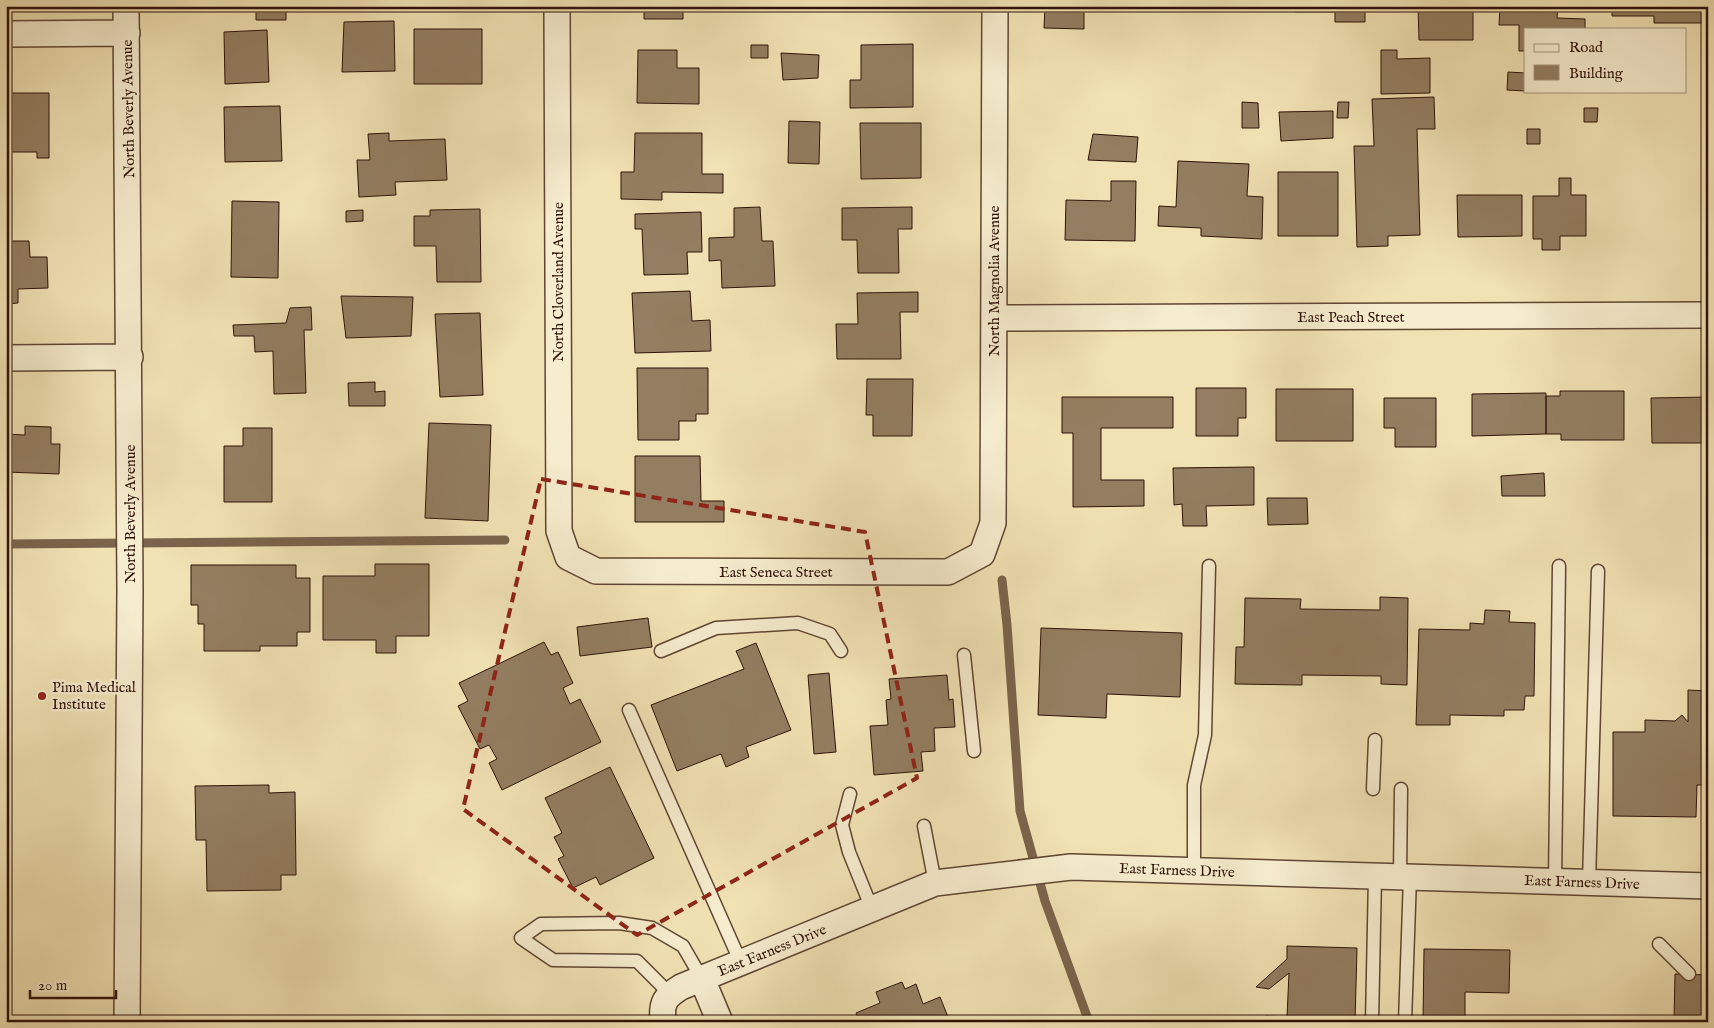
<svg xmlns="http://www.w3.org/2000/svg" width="1714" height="1028" viewBox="0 0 1714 1028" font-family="'IM FELL English',serif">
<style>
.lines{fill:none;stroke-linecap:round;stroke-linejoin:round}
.stream{stroke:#7b644c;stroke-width:9}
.building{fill:#937e61;stroke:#2e1208}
.service-casing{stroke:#5f4633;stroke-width:15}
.minor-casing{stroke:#5f4633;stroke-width:28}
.service{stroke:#f6ecce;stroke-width:12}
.minor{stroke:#f6ecce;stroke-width:25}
.marked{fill:none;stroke:#8f2418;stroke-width:4;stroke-dasharray:10 6;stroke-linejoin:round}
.poi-dot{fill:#8f2418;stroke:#f6ecce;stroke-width:2}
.labels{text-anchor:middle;stroke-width:5;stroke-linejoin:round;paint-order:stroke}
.street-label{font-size:15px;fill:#2e1208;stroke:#f6ecce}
.poi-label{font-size:15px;fill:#2e1208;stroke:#f6ecce;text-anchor:start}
</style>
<rect width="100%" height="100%" fill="#f1e2b4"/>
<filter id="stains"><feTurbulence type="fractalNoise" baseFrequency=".004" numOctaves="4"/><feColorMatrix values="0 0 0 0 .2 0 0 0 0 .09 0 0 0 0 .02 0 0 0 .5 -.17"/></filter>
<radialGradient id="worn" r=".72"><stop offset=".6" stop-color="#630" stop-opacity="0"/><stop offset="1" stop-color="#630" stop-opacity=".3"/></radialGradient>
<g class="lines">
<path class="stream" d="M 6,544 L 505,540
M 1002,580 L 1007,625 L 1020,811 L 1045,901 L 1089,1022"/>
</g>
<path class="building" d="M 192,6 L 286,6 L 286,20 L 256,20 L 256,9 L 192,10 Z
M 432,6 L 477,6 L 432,8 Z
M 644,6 L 683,6 L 683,19 L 644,19 Z
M 810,6 L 863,6 L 864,8 L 811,10 Z
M 1045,6 L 1084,6 L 1084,29 L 1044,28 Z
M 1121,6 L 1189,6 L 1190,9 L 1121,11 Z
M 1211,6 L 1275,6 L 1275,10 L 1211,10 Z
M 1295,6 L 1365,6 L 1365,22 L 1335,22 L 1335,12 L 1295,12 Z
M 1418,6 L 1473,6 L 1473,40 L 1419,40 Z
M 1500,6 L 1558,6 L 1557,18 L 1585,19 L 1585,29 L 1525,29 L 1525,51 L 1519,51 L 1519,25 L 1499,25 Z
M 1612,6 L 1708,6 L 1708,23 L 1654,23 L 1654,16 L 1612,16 Z
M 394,21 L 395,71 L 342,72 L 344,22 Z
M 414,29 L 482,29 L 482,84 L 414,84 Z
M 267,30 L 269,82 L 225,84 L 224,32 Z
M 913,44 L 913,107 L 850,108 L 850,80 L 861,80 L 861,45 Z
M 751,45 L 768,45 L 768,58 L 751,58 Z
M 638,50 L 677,50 L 677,68 L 699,68 L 699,104 L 637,103 Z
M 1381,50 L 1397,50 L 1397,59 L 1430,58 L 1430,93 L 1381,94 Z
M 781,53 L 819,55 L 818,78 L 783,80 Z
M 1508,72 L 1525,73 L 1525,91 L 1507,90 Z
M 8,93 L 49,93 L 49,158 L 37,158 L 37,152 L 6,152 L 6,104 L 8,104 Z
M 1434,97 L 1435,129 L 1417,129 L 1420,235 L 1388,236 L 1388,246 L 1357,247 L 1354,146 L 1374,146 L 1372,99 Z
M 1242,102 L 1258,103 L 1259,128 L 1242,128 Z
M 1338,102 L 1349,102 L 1348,118 L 1337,118 Z
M 280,106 L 282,161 L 225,162 L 224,107 Z
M 1584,108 L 1598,108 L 1597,122 L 1584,122 Z
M 1333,111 L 1333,138 L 1281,141 L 1279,112 Z
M 789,121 L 820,122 L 819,164 L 788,163 Z
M 860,123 L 921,123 L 921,178 L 861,179 Z
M 1527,129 L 1540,129 L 1540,144 L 1527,144 Z
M 389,133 L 389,141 L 445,139 L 447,180 L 395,182 L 396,195 L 359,197 L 357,160 L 370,160 L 368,134 Z
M 635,133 L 702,133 L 702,174 L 723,174 L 723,193 L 662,192 L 662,200 L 621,199 L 621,172 L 634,172 Z
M 1093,134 L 1138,137 L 1136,162 L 1088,160 Z
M 1178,161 L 1249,164 L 1247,196 L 1263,197 L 1262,239 L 1201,236 L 1201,228 L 1158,226 L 1159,206 L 1176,207 Z
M 1278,172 L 1338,172 L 1338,236 L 1278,236 Z
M 1559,178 L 1571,178 L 1571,195 L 1586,195 L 1586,236 L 1560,236 L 1560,250 L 1542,250 L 1542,239 L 1533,239 L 1533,196 L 1559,196 Z
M 1111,181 L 1136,181 L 1135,241 L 1065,240 L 1066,200 L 1111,201 Z
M 1457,195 L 1522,195 L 1522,236 L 1458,237 Z
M 232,201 L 279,202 L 278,278 L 231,277 Z
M 760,207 L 762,241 L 773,241 L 775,286 L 722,288 L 721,260 L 709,261 L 709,238 L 734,237 L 734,208 Z
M 912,207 L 912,229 L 898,229 L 899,273 L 858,273 L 857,240 L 842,240 L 842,208 Z
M 480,209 L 481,282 L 437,282 L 436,246 L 414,246 L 414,216 L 430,216 L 430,210 Z
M 363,210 L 363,221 L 346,222 L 346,211 Z
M 701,212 L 702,252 L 687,252 L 688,274 L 644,275 L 642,229 L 635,229 L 635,214 Z
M 6,241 L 29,241 L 30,257 L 47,257 L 48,288 L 18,289 L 18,303 L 6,304 Z
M 690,291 L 692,321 L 710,320 L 711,351 L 635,353 L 632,293 Z
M 918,292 L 918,312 L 900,312 L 901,359 L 837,359 L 836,324 L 858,324 L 857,293 Z
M 341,296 L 413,297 L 411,336 L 346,338 Z
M 311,307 L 312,330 L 304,330 L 306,393 L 274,394 L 273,351 L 255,352 L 254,336 L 234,336 L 233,325 L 286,323 L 290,308 Z
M 480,313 L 483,395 L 440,397 L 435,314 Z
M 637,368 L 708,368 L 708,414 L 696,414 L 696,421 L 679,421 L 679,440 L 638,440 Z
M 867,379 L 913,379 L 912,436 L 873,436 L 873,415 L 866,415 Z
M 375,382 L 375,392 L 385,391 L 385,406 L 349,406 L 348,383 Z
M 1196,388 L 1246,388 L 1246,418 L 1238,418 L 1238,436 L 1196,436 Z
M 1276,389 L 1353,389 L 1353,441 L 1276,441 Z
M 1560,391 L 1624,391 L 1624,440 L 1561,440 L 1561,434 L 1546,434 L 1546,396 L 1560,396 Z
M 1546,393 L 1546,434 L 1472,436 L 1472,394 Z
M 1062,397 L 1173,397 L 1173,428 L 1101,428 L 1101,480 L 1144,480 L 1144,506 L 1073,507 L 1073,433 L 1062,433 Z
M 1708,397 L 1708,443 L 1652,443 L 1651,398 Z
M 1384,398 L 1436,398 L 1436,447 L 1395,447 L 1395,428 L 1384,428 Z
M 429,423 L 491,425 L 488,521 L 425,518 Z
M 25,426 L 51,427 L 51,444 L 60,444 L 59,474 L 6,472 L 6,434 L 25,435 Z
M 243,428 L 272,428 L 272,502 L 224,502 L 224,446 L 243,446 Z
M 635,456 L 700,456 L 701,501 L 724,501 L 724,522 L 635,522 Z
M 1254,467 L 1254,505 L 1206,506 L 1207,526 L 1183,526 L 1182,504 L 1174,505 L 1173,468 Z
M 1544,473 L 1545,496 L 1502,496 L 1501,476 Z
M 1267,498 L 1307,498 L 1308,524 L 1268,525 Z
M 375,564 L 429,564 L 429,636 L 396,636 L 396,653 L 376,653 L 376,640 L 323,640 L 323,576 L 375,576 Z
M 191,565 L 296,565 L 296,578 L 310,578 L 310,632 L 297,632 L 297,646 L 260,646 L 260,651 L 204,651 L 204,624 L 198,624 L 198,605 L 191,605 Z
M 1380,597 L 1408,598 L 1407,685 L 1381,684 L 1381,676 L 1302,675 L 1302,685 L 1235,684 L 1236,647 L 1244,647 L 1245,598 L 1301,599 L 1300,609 L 1380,610 Z
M 1485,610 L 1510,611 L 1509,622 L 1535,623 L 1534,696 L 1525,696 L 1524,710 L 1504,710 L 1504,716 L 1450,715 L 1450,725 L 1416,725 L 1419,629 L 1470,630 L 1470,623 L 1484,624 Z
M 648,618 L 652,647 L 580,656 L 577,627 Z
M 1041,628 L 1182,633 L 1180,697 L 1107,694 L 1106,718 L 1038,715 Z
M 544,642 L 551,655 L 558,652 L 573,683 L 563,688 L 570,704 L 580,699 L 601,742 L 502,790 L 489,763 L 497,759 L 489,745 L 480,749 L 458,706 L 468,701 L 459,683 Z
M 756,643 L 791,730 L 746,747 L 749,757 L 726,767 L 721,754 L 677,771 L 651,705 L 744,669 L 736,651 Z
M 829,673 L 836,752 L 814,754 L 808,675 Z
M 947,675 L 949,700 L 953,699 L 955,727 L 934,728 L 935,751 L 921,752 L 923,771 L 874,775 L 870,726 L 888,725 L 886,700 L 891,699 L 889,679 Z
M 1688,690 L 1708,691 L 1708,785 L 1697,785 L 1696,817 L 1613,816 L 1613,732 L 1645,732 L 1645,720 L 1675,721 L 1682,715 L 1688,722 Z
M 610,767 L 654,858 L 600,885 L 596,877 L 573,888 L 558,859 L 564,856 L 554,837 L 562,833 L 545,798 Z
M 269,785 L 269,793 L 295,792 L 296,875 L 281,875 L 281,890 L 207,891 L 206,840 L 196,840 L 195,786 Z
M 1287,946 L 1357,948 L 1355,1022 L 1264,1022 L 1265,1016 L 1287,1017 L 1289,973 L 1269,989 L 1256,987 L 1287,959 Z
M 1424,949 L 1510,950 L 1509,993 L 1465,992 L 1465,1022 L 1423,1022 Z
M 1675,974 L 1708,975 L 1708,1022 L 1674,1022 Z
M 902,982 L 905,989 L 916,984 L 923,1004 L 940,997 L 950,1022 L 856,1022 L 859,1020 L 856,1013 L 880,1003 L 876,992 Z"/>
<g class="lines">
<defs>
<path id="service" d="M 661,651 L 716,628 L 798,623 L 830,634 L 841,651
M 964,655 L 974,751
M 629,710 L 741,963
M 1373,789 L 1375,740
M 850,794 L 842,825 L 849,852 L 872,909
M 924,826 L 935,883
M 1194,870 L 1194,785 L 1205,735 L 1209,566
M 1400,876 L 1401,789
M 1555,881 L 1559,566
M 1589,882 L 1598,571
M 1659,944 L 1689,974
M 670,994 L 637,961 L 553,960 L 521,938 L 541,924 L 619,923 L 652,928 L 683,946 L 702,979
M 1372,1022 L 1375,876
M 1405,1022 L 1410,877"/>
<path id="minor" d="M 126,6 L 130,590 L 127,1022
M 557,6 L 559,531 L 568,557 L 596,571 L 948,572 L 982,554 L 993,523 L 995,6
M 6,34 L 127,33
M 994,318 L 1708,315
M 6,358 L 130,357
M 702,979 L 720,1022
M 663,1022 C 661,1002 665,997 681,987 L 935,883 L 1071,867 L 1708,886"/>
</defs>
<use href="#service" class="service-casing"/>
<use href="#minor" class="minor-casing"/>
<use href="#service" class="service"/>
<use href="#minor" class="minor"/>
</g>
<path class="marked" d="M 541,479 L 865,532 L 917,778 L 637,935 L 463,809 Z"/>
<circle class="poi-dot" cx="42" cy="696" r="5"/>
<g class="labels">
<g class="street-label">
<text transform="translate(128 109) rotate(-91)" y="5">North Beverly Avenue</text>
<text transform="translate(994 281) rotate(-90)" y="5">North Magnolia Avenue</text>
<text transform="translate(558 282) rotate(-90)" y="5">North Cloverland Avenue</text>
<text x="1351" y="322">East Peach Street</text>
<text transform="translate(130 514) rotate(-90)" y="5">North Beverly Avenue</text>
<text x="776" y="577">East Seneca Street</text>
<text transform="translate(1177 870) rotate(2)" y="5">East Farness Drive</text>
<text transform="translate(1582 882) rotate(2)" y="5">East Farness Drive</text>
<text transform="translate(772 950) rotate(-22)" y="5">East Farness Drive</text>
</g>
<g class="poi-label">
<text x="52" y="692">Pima Medical<tspan x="52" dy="17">Institute</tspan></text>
</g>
</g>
<rect width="1714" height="1028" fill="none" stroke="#f1e2b4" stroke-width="25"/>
<rect x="8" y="8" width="1699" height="1013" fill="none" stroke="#2e1208" stroke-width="2.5"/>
<rect x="12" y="12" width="1689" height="1003" fill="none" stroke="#2e1208"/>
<rect x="1524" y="28" width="162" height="65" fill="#f6ecce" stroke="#a6957f"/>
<rect x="1534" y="44" width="25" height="8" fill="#f6ecce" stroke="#a6957f"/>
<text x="1569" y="52" font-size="15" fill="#2e1208">Road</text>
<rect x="1534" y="65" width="25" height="15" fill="#937e61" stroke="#a6957f"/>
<text x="1569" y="78" font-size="15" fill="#2e1208">Building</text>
<path d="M30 990v8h86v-8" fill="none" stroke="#2e1208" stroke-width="2.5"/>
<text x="38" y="990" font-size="15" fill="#2e1208" stroke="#f6ecce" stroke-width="4" paint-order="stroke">20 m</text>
<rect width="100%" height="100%" filter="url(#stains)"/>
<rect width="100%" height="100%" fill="url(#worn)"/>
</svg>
